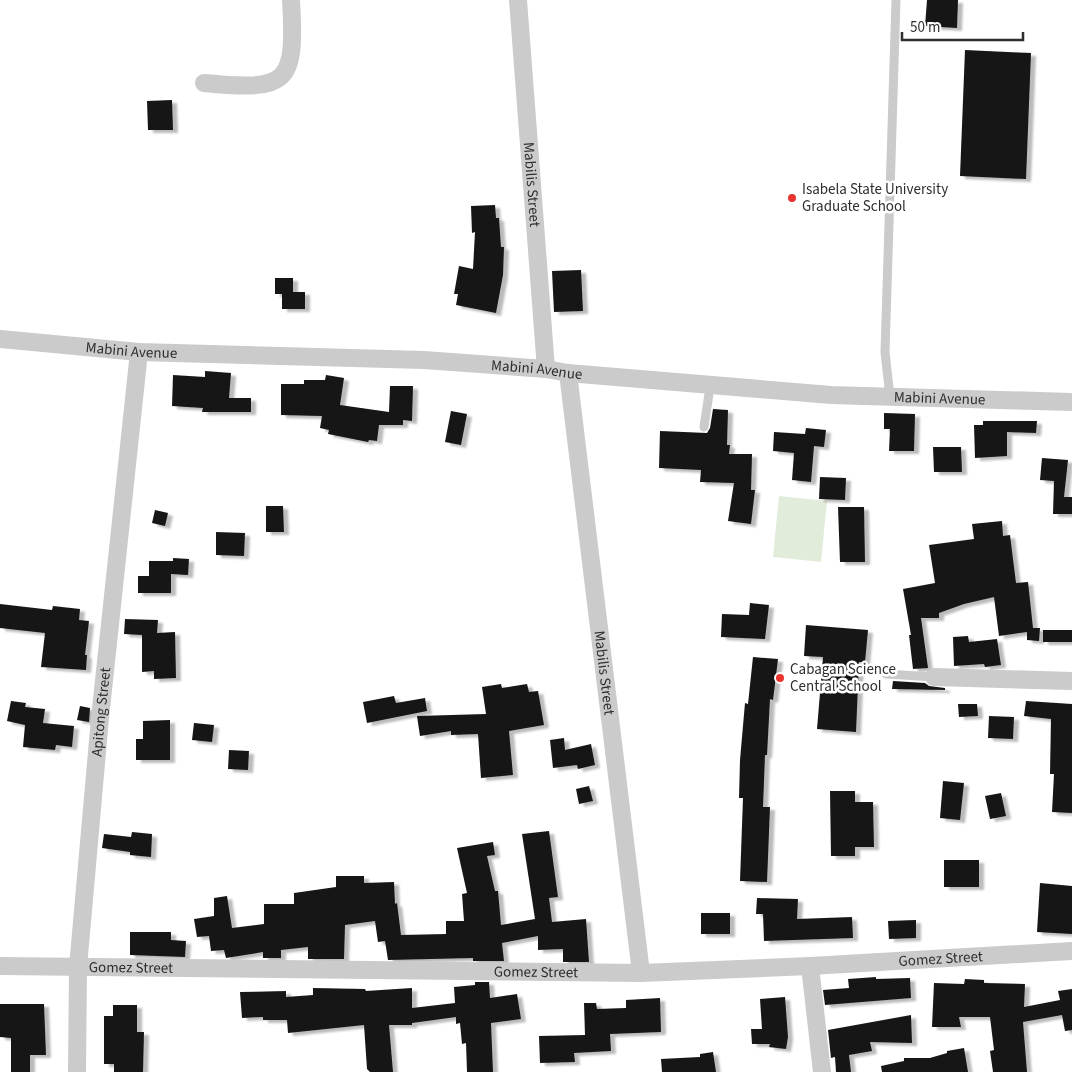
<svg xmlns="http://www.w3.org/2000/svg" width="1072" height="1072" viewBox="0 0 1072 1072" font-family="'Source Sans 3',sans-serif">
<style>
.pitch{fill:#e2ecdb}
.building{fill:#151515;filter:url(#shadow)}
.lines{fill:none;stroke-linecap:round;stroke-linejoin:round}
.service{stroke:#cbcbcb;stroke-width:9}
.minor{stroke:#cbcbcb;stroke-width:18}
.poi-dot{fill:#e8342d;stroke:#fff;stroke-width:2}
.labels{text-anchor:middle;stroke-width:5;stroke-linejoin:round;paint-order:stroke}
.street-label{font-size:15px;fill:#2e2e2e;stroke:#fff}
.poi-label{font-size:15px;fill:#2e2e2e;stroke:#fff;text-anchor:start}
</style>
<defs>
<filter id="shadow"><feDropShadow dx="5" dy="3" stdDeviation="1" flood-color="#0004"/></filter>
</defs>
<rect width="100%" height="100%" fill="#fff"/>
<path class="pitch" d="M 779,496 L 827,501 L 821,562 L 773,557 Z"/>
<path class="building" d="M 927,0 L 958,0 L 957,28 L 925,26 Z
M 965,50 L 1031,53 L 1026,179 L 960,176 Z
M 172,100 L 173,130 L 148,130 L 147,101 Z
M 495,205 L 496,218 L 499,218 L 501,247 L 504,247 L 503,275 L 496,313 L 456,305 L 458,294 L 454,294 L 459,266 L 473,269 L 475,232 L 472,233 L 471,206 Z
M 581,270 L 583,311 L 554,312 L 552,271 Z
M 275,278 L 293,278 L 293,292 L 305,292 L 305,309 L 282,309 L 282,294 L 275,294 Z
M 205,371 L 231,373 L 229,398 L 251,398 L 251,412 L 202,412 L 203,408 L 172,406 L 173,375 L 205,377 Z
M 326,375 L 344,378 L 340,405 L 389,412 L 390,386 L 413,386 L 412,421 L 403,420 L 403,425 L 379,425 L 377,441 L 369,440 L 368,442 L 328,434 L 329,430 L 320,428 L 322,416 L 281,415 L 281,384 L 304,384 L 304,380 L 325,380 Z
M 713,409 L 728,410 L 727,445 L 730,445 L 729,454 L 752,454 L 751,490 L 755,490 L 751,524 L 728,521 L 734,483 L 700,482 L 701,470 L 659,468 L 660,431 L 707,433 L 710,428 Z
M 451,411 L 467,414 L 461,445 L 445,442 Z
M 884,413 L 915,414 L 914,451 L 889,451 L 890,429 L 884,429 Z
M 983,421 L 1037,421 L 1036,433 L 1007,432 L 1007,456 L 975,458 L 974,425 L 983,425 Z
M 806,428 L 826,430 L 824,447 L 814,446 L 811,482 L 792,480 L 794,453 L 773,451 L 774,432 L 805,434 Z
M 933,447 L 961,447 L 962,472 L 934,472 Z
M 1042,458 L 1068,460 L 1064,497 L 1072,497 L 1072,514 L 1053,514 L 1054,481 L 1040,480 Z
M 820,477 L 846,478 L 845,500 L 819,499 Z
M 266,506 L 283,506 L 284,532 L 266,532 Z
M 838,507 L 864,507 L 865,562 L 840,562 Z
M 155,510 L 168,513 L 165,526 L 152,523 Z
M 1002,521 L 1003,536 L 1010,535 L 1016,583 L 1028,582 L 1033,628 L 1040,628 L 1039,641 L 1027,640 L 1027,632 L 999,636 L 994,597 L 964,604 L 939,613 L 939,618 L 921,618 L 928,668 L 913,669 L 909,635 L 911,635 L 903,589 L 935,583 L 929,545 L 974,539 L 972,524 Z
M 216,532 L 245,533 L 244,556 L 216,555 Z
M 173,558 L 189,559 L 188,575 L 171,574 L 171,593 L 138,593 L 138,576 L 149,576 L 149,561 L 173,561 Z
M 750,603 L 769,605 L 765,639 L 721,637 L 722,614 L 749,615 Z
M 0,604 L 52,610 L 53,606 L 80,609 L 79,620 L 89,621 L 85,655 L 87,655 L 86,670 L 41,667 L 45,633 L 0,628 Z
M 125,619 L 158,620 L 157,633 L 175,632 L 176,678 L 154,679 L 154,671 L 142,672 L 142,635 L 124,634 Z
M 806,625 L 868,630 L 865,662 L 859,662 L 856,732 L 817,729 L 823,657 L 804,656 Z
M 1043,630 L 1072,630 L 1072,642 L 1043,642 Z
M 968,636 L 969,642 L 997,639 L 1001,665 L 985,667 L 984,664 L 954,666 L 953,637 Z
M 753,657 L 778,659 L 773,700 L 770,699 L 767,755 L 765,755 L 763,807 L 770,807 L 767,882 L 740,881 L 743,798 L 739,798 L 740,760 L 745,703 L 748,704 Z
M 893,681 L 925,683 L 929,686 L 945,688 L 945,690 L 892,689 Z
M 501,684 L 502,688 L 527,684 L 529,692 L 538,691 L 544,725 L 509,731 L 513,775 L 481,778 L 478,734 L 451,735 L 451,731 L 420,736 L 417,716 L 486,714 L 482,687 Z
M 394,696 L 396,703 L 425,698 L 427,711 L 367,723 L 363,702 Z
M 11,701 L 26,703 L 25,707 L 45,709 L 43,723 L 74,726 L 72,747 L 56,745 L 55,750 L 23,747 L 25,725 L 7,721 Z
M 1026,701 L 1072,704 L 1072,813 L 1052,812 L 1054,774 L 1050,774 L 1051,719 L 1024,716 Z
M 958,704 L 977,704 L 978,716 L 959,717 Z
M 80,706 L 90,708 L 89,722 L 77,720 Z
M 989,716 L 1014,717 L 1013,739 L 988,738 Z
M 170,720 L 170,760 L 136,760 L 136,739 L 143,739 L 143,721 Z
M 194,723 L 214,725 L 212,742 L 192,740 Z
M 564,738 L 565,750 L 591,744 L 595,765 L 578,769 L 577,765 L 553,768 L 550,740 Z
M 229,750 L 249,751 L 248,770 L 228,769 Z
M 943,781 L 964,783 L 960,820 L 940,818 Z
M 589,786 L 593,801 L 579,804 L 576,789 Z
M 830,791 L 855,791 L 855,802 L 873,802 L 874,847 L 855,847 L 855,856 L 831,856 Z
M 1001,793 L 1006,816 L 990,819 L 985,796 Z
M 549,831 L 558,897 L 549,898 L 552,922 L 586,919 L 589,962 L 563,962 L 563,949 L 538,950 L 538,936 L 502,943 L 504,961 L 473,961 L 473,958 L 388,960 L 385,941 L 378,942 L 375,921 L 345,925 L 344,959 L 308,959 L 308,947 L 281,950 L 281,958 L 263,958 L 263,952 L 226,958 L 224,950 L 211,951 L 209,936 L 197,937 L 194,919 L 214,916 L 214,898 L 227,896 L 232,928 L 264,924 L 264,904 L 294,904 L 294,893 L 336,887 L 336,876 L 364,876 L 364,883 L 394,882 L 395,904 L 397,903 L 401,935 L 446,934 L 446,921 L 464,921 L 462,894 L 467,893 L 457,848 L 493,842 L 495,855 L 487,856 L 495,891 L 498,891 L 501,925 L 535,919 L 522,834 Z
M 132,832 L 152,834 L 151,857 L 130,855 L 130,852 L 102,848 L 104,834 L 131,837 Z
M 944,860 L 979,860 L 979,887 L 944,887 Z
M 1040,883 L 1072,886 L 1072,934 L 1037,932 Z
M 757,898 L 798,899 L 797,919 L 852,917 L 853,938 L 764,941 L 763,914 L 756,914 Z
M 701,913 L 730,913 L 730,934 L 701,934 Z
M 916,920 L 916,938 L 889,939 L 888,921 Z
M 130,932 L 171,932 L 171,940 L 186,941 L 185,957 L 130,955 Z
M 876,977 L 876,979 L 910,978 L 911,998 L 825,1005 L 823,990 L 849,988 L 848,979 Z
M 965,979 L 984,980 L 984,983 L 1025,984 L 1024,1007 L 1060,1000 L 1058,991 L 1072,989 L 1072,1030 L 1065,1031 L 1062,1015 L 1023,1022 L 1027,1072 L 993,1072 L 990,1051 L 994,1050 L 990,1017 L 959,1017 L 961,1027 L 932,1027 L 934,983 L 964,984 Z
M 475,982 L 489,982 L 490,998 L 517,994 L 521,1019 L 491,1023 L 493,1072 L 467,1072 L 466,1043 L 462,1044 L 460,1023 L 456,1024 L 456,1017 L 412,1023 L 412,1025 L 389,1025 L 393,1072 L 370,1072 L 367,1069 L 364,1025 L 288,1033 L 287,1020 L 263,1020 L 263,1017 L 242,1018 L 240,992 L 286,991 L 286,997 L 313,995 L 313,988 L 365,989 L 366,991 L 412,988 L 412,1008 L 455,1003 L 454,987 L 475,985 Z
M 785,997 L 788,1037 L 786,1049 L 769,1047 L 770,1044 L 752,1044 L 751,1029 L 762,1029 L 760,999 Z
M 660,998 L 661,1032 L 610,1034 L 611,1051 L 574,1053 L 575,1062 L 540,1063 L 539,1036 L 585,1035 L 584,1003 L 596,1003 L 597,1009 L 626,1008 L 626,1000 Z
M 0,1004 L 44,1004 L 46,1055 L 30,1055 L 30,1072 L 11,1072 L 11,1038 L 0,1037 Z
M 113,1005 L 137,1005 L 137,1032 L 144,1032 L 143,1072 L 114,1072 L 114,1064 L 104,1064 L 104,1016 L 113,1016 Z
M 911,1015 L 912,1043 L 870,1042 L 872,1051 L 849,1055 L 851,1072 L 836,1072 L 835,1057 L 831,1058 L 828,1030 Z
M 964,1048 L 968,1072 L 882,1072 L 881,1066 L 904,1061 L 904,1058 L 930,1058 L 947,1053 L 947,1051 Z
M 713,1052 L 716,1072 L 662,1072 L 661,1059 L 700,1057 L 700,1054 Z"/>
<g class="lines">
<path class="service" d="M 890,397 L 885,352 L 896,0
M 704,427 L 710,387
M 886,674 L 934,677"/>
<g class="minor">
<path id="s1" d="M 518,0 L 546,369"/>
<path d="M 204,83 C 288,91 296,85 291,0"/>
<path id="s2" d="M 0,339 L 139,352 L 424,360 L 546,369 L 568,373 L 831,395 L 1072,402"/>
<path id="s3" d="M 568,373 L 641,973"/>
<path d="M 934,677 L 1072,681"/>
<path id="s4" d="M 0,966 L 641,973 L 810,966 L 1072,951"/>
<path d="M 810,966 L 822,1072"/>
<path id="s5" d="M 77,1072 L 78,967 L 100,718 L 139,352"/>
</g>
</g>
<g class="poi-dot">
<circle cx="792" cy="198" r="5"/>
<circle cx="780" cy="678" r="5"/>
</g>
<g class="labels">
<g class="street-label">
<text dy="5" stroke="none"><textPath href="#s1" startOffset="185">Mabilis Street</textPath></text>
<text dy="5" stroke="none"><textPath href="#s2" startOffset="132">Mabini Avenue</textPath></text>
<text dy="5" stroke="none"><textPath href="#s2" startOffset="538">Mabini Avenue</textPath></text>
<text dy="5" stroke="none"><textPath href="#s2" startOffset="942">Mabini Avenue</textPath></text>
<text dy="5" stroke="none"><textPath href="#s3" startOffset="302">Mabilis Street</textPath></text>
<text dy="5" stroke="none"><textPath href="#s5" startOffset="361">Apitong Street</textPath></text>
<text dy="5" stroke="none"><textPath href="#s4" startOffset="941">Gomez Street</textPath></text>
<text dy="5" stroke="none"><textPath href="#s4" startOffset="131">Gomez Street</textPath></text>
<text dy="5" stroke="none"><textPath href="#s4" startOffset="536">Gomez Street</textPath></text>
</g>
<g class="poi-label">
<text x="802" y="194">Isabela State University<tspan x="802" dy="17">Graduate School</tspan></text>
<text x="790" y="674">Cabagan Science<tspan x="790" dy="17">Central School</tspan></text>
</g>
</g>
<path d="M902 32v8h121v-8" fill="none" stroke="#2e2e2e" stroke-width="2.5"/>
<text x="910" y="32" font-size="15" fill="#2e2e2e" stroke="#ffffff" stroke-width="4" paint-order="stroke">50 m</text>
</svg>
